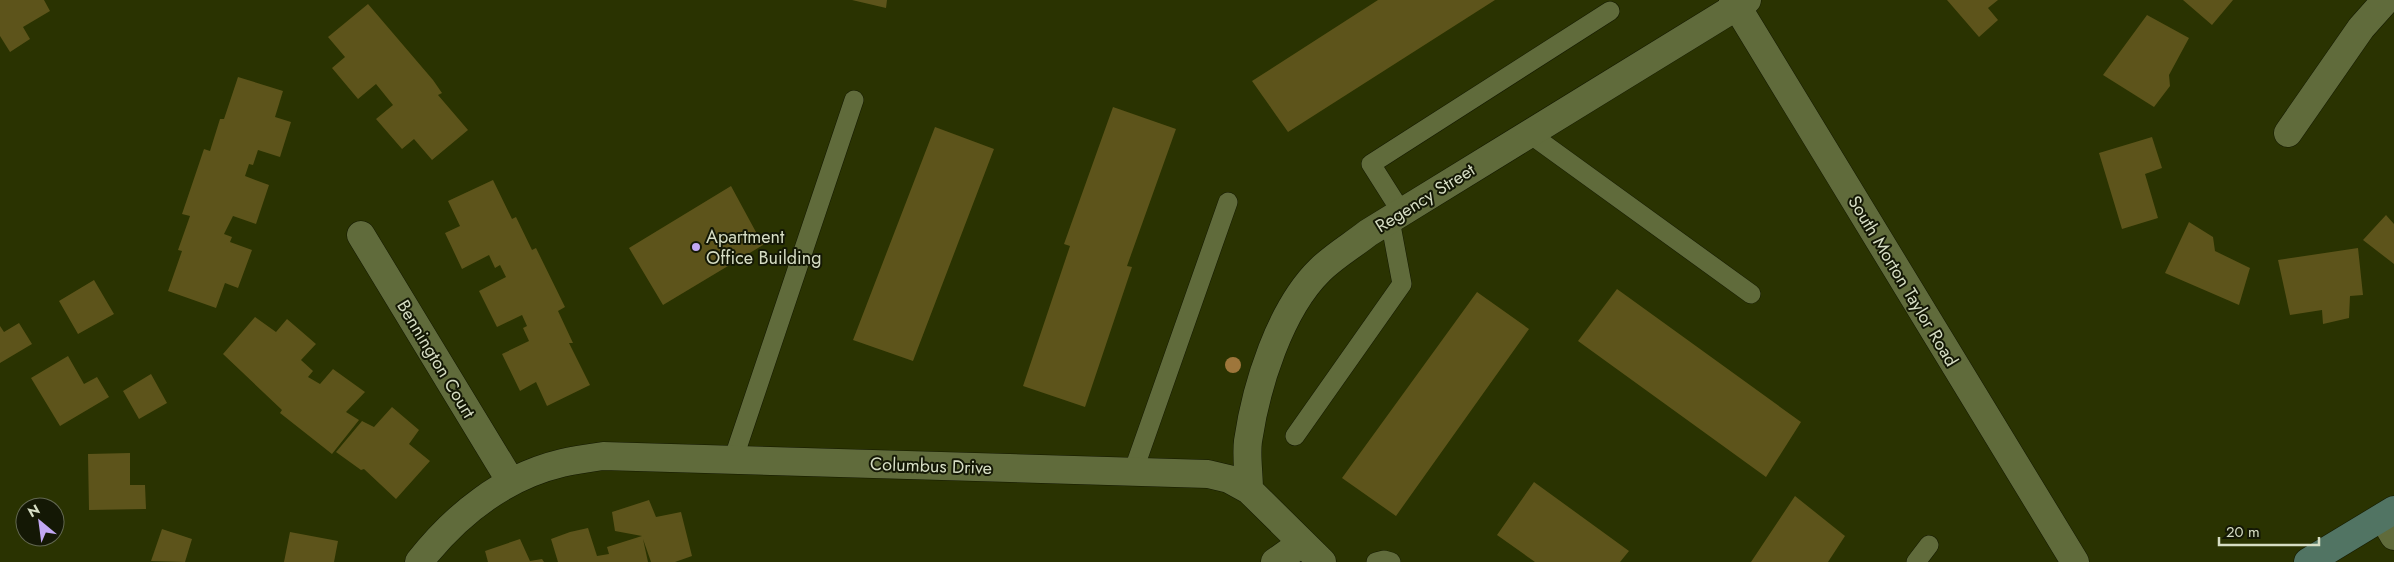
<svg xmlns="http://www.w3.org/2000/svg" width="2394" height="562" viewBox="0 0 2394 562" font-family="Jost,sans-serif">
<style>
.building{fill:#5d541b}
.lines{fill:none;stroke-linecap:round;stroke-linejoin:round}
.lane-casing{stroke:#141902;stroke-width:20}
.street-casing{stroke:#141902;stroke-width:29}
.secondary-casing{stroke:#141902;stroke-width:29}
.lane{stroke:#606b3b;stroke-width:19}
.street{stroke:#606b3b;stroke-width:28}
.secondary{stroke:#517463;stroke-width:28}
.tree{fill:#9e763b}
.poi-dot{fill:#c2a8f3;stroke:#141805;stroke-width:2}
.labels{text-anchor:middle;stroke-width:4;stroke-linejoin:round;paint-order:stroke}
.street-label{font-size:18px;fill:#d6ddc4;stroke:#141805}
.poi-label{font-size:18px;fill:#d6ddc4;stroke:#141805;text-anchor:start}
</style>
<rect width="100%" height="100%" fill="#2a3301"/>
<path class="building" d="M 0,0 L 44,0 L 50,11 L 23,27 L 30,39 L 10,52 L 0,36 Z
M 852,0 L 887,0 L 886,8 Z
M 1378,0 L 1495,0 L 1288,132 L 1252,81 Z
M 1947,0 L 1998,0 L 1988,8 L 1998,20 L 1979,37 Z
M 2183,0 L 2233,0 L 2212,25 Z
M 368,4 L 433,80 L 442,93 L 438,95 L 468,130 L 432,160 L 414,139 L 402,149 L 376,119 L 393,105 L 376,84 L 358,99 L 332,68 L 345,57 L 328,37 Z
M 2147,15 L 2189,38 L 2169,75 L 2170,86 L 2154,107 L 2103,75 Z
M 238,77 L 283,91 L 275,117 L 291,122 L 280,157 L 258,150 L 253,165 L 249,164 L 245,176 L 269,185 L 256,224 L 233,216 L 224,234 L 232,237 L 230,242 L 252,250 L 238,288 L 225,283 L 216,308 L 168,291 L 182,251 L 178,250 L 190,216 L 182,214 L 204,149 L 210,151 L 220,119 L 224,119 Z
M 1113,107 L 1176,129 L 1127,266 L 1132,267 L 1085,407 L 1023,386 L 1070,246 L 1064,244 Z
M 935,127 L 994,149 L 913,361 L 853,340 Z
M 2152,137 L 2162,168 L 2145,174 L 2158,218 L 2122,229 L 2099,153 Z
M 493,180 L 512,219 L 516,217 L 532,250 L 536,248 L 565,307 L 558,311 L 573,343 L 569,343 L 590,385 L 547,406 L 536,382 L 520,391 L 502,354 L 529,341 L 523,328 L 527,326 L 522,315 L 497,327 L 479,291 L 506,277 L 500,265 L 495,268 L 489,255 L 462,269 L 445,233 L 460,226 L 448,201 Z
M 731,186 L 763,245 L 663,305 L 629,248 Z
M 2386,215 L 2394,224 L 2394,264 L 2363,240 Z
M 2189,222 L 2213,237 L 2215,251 L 2250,268 L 2239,305 L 2165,273 Z
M 2358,248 L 2363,295 L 2350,296 L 2349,318 L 2323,324 L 2322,310 L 2290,315 L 2278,260 Z
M 94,280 L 114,314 L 78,334 L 59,301 Z
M 1617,289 L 1801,422 L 1766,477 L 1578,341 Z
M 1477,292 L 1529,329 L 1396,516 L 1342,478 Z
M 255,317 L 276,332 L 287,319 L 316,344 L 301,360 L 313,371 L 308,377 L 320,384 L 333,369 L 365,392 L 346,412 L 359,420 L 332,454 L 280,413 L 282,410 L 223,354 Z
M 19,323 L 32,344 L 0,363 L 0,326 L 4,332 Z
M 68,356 L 84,384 L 97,377 L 109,397 L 60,426 L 31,378 Z
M 151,374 L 167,403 L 139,419 L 123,391 Z
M 392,407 L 419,430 L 409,444 L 430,461 L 396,499 L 364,469 L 361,470 L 336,452 L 362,421 L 374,427 Z
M 130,453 L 130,485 L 145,485 L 146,509 L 89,510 L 88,454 Z
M 1534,482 L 1629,551 L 1620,562 L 1535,562 L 1497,535 Z
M 1795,496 L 1845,536 L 1828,562 L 1751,562 Z
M 649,500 L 656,517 L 681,512 L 692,556 L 675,562 L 651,562 L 643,539 L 648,562 L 558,562 L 551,539 L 570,532 L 588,528 L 597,556 L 609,554 L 607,547 L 642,536 L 615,531 L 612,512 Z
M 162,529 L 192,539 L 185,562 L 151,561 Z
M 290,532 L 338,541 L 334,562 L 284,562 Z
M 520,539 L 530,561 L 542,559 L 544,562 L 488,562 L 485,551 Z"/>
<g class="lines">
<defs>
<path id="lane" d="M 1530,134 L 1751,294
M 1402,213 L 1371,164 L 1610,11
M 1295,436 L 1402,284 L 1390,220
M 733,460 L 854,100
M 1133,472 L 1228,202
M 1376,562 L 1384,560 L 1391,562
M 1916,562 L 1929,545"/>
<path id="street" d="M 1733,0 L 2075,562
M 2288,133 L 2361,28 L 2386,0
M 361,235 L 511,482
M 1249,490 C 1249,474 1246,456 1248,441 C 1256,386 1280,309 1320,270 C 1334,256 1353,245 1368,233 L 1747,0
M 2383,517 L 2394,536
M 419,562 C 455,516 503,477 562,463 C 575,460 589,458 603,456 L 1208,474 L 1229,479 L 1249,490 L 1322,562
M 1275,562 L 1302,543"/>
<path id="secondary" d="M 2308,562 L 2394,510"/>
</defs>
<use href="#lane" class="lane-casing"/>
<use href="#street" class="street-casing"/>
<use href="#secondary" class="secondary-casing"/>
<use href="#lane" class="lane"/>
<use href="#street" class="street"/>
<use href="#secondary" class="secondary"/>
</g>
<circle class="tree" cx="1233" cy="365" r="8"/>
<circle class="poi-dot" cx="696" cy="247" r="5"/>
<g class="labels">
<g class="street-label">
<text transform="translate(1425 198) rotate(-32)" y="6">Regency Street</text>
<text transform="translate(1903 281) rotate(59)" y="6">South Morton Taylor Road</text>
<text transform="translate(436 359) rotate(59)" y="6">Bennington Court</text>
<text transform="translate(931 466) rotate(2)" y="6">Columbus Drive</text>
</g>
<g class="poi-label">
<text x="706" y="243">Apartment<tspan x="706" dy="21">Office Building</tspan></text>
</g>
</g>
<g transform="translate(40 522) rotate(331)"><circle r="24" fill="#141805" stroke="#626751"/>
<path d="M0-4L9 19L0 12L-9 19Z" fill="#c2a8f3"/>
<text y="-8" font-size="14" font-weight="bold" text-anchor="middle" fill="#d6ddc4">N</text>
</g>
<path d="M2219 537v8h100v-8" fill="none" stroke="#d6ddc4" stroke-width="2.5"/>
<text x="2226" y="537" font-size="15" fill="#d6ddc4" stroke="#141805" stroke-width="4" paint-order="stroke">20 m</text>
</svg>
